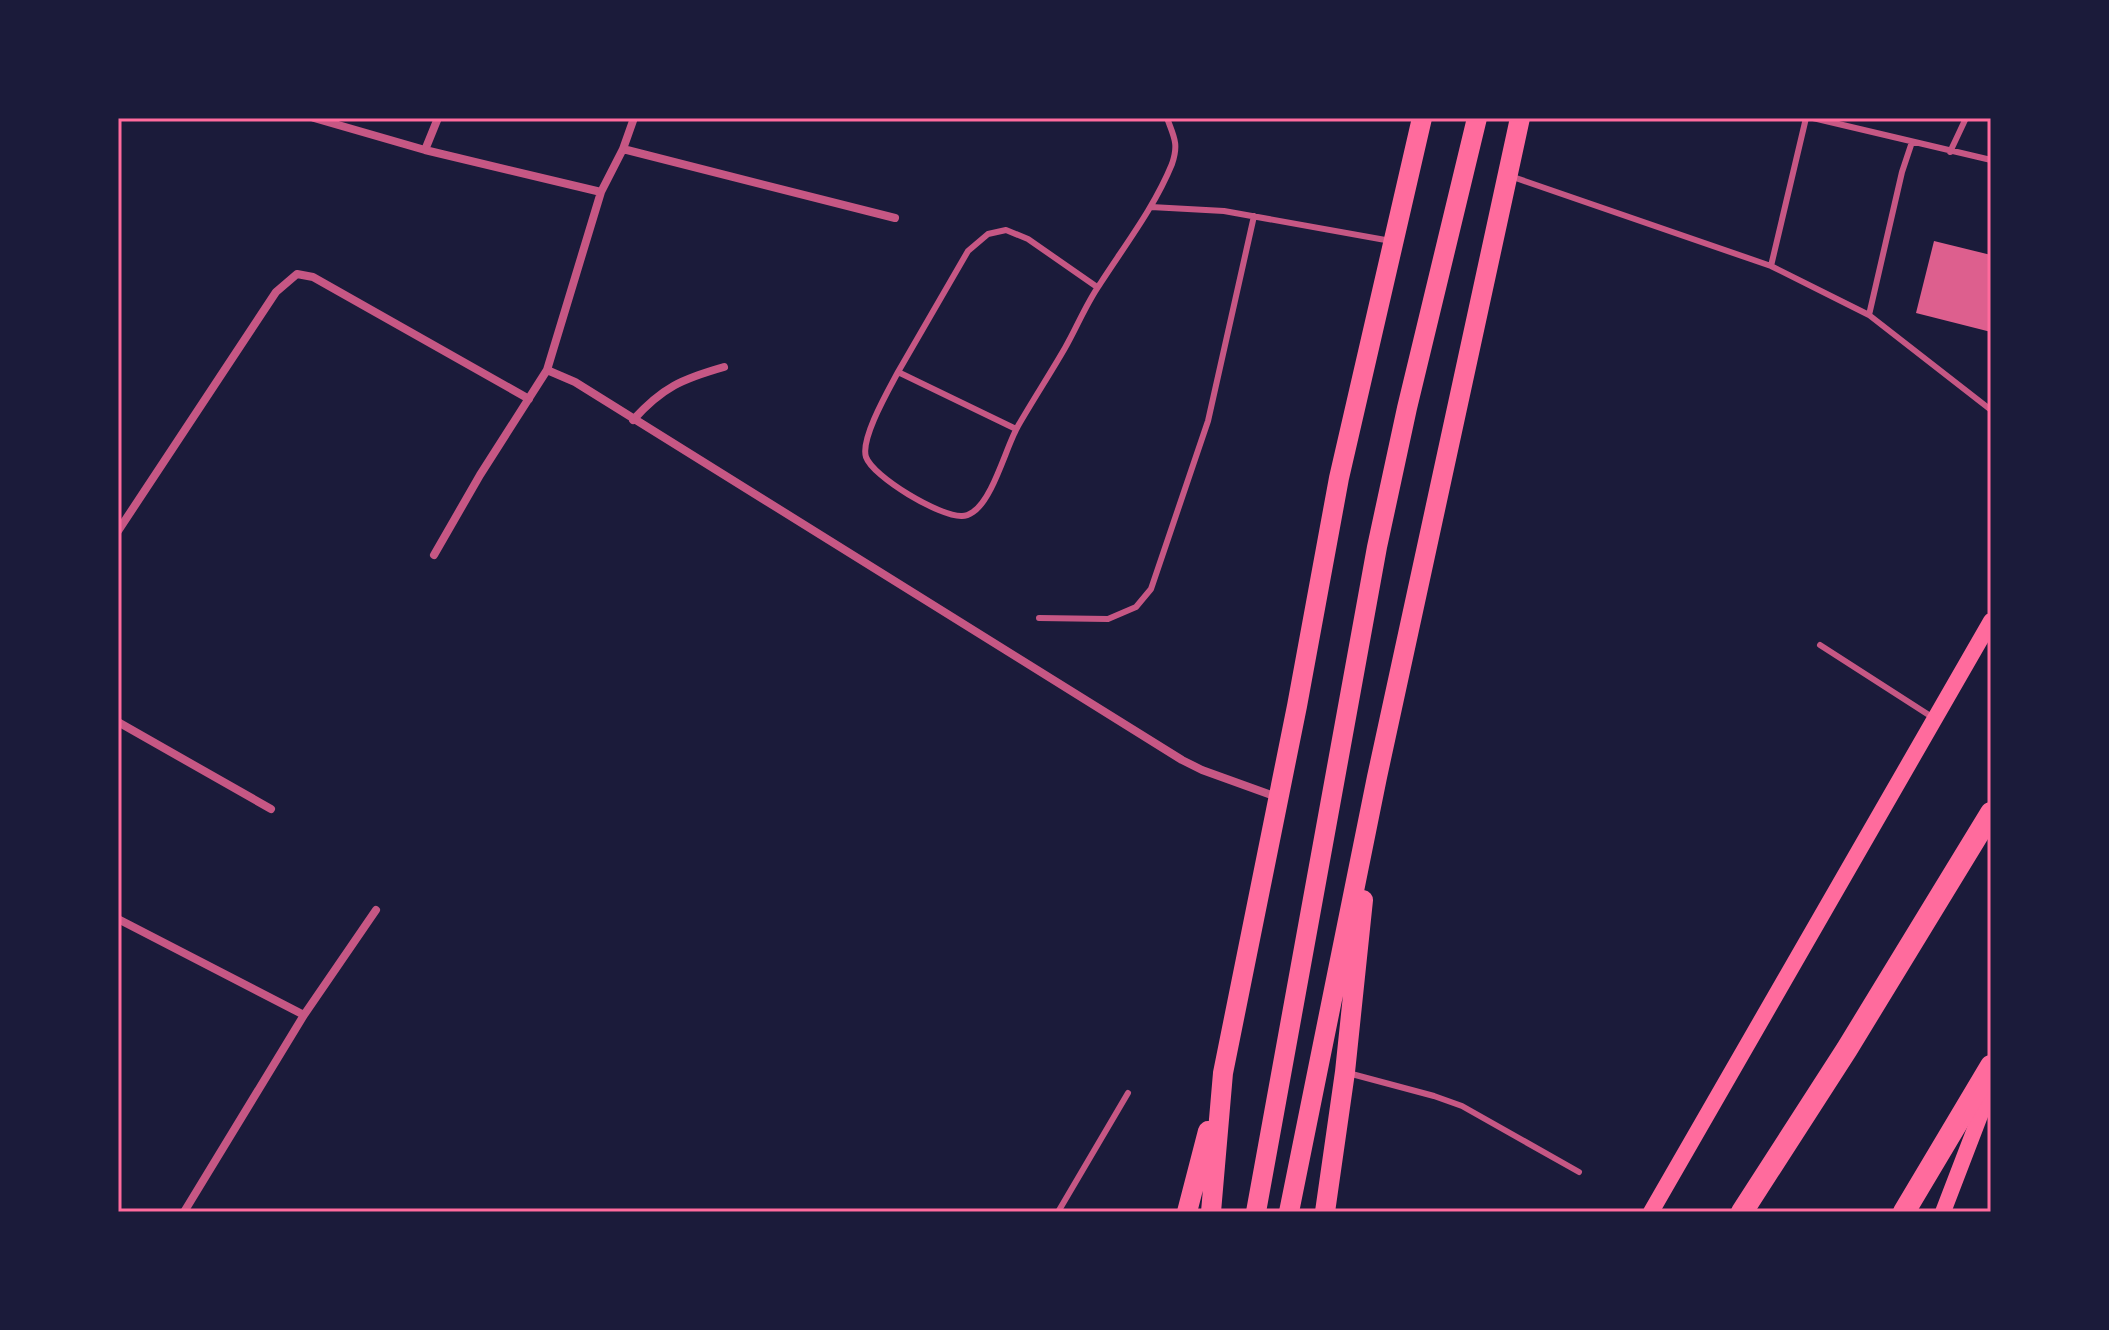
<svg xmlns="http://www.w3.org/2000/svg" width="2109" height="1330" viewBox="0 0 2109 1330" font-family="'DM Sans',sans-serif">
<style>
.building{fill:#dd5f8e}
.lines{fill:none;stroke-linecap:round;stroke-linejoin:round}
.service{stroke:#c65784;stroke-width:6}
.minor{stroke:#c65784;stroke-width:8}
.secondary{stroke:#ff6b9d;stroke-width:16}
.primary{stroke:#ff6b9d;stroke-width:20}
.trunk{stroke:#ff6b9d;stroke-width:22}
.neatline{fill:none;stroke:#ff6b9d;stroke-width:3}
</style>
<rect width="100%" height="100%" fill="#1b1b3a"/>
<path class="building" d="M 1934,241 L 1991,255 L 1991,332 L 1916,313 Z"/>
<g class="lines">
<path class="service" d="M 1813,118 L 1991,160
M 1950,152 L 1966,118
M 1510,176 L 1771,266 L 1806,118
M 1151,207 L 1224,211 L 1391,241
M 1771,266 L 1869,315 L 1991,410
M 1869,315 L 1902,172 L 1912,142
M 898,372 C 889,389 860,439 866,457 C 873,477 940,517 962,516 C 966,516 970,514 973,512 C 993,499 1006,447 1018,426 C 1033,400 1050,374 1065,348 C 1077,327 1086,304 1100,284 C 1125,245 1154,208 1172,164 C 1179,144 1174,137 1167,118
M 1016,429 L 898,372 L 968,251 L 988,234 L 1006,230 L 1028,239 L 1097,287
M 1039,618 L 1108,619 L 1136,607 L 1151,589 L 1208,421 L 1254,216
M 1820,645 L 1932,717
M 1348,1073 L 1434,1096 L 1462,1106 L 1579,1172
M 1058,1212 L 1128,1093"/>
<path class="minor" d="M 314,118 L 425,150 L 601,192
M 634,118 L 623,149 L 601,192 L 547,370 L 575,382 L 1182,760 L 1202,770 L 1277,797
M 623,149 L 895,218
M 425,150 L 438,118
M 633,420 C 663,387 682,379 724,367
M 118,531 L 276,292 L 297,274 L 313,277 L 529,399
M 434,555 L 480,475 L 547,370
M 118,722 L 271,809
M 118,919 L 304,1015
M 184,1212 L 304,1015 L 376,910"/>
<path class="secondary" d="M 1651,1212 L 1991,621
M 1943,1212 L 1991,1087"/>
<path class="primary" d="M 1187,1212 L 1208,1131
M 1211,1212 L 1223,1073 L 1297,706 L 1339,478 L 1422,118
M 1256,1212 L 1377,547 L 1407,408 L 1477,118
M 1289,1212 L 1377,777 L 1520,118
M 1325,1212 L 1345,1072 L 1363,900"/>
<path class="trunk" d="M 1742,1212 L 1847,1049 L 1991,813
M 1904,1212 L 1991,1066"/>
</g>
<rect width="2109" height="1330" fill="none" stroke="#1b1b3a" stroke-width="240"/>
<rect x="120" y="120" width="1869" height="1090" class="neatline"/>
</svg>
